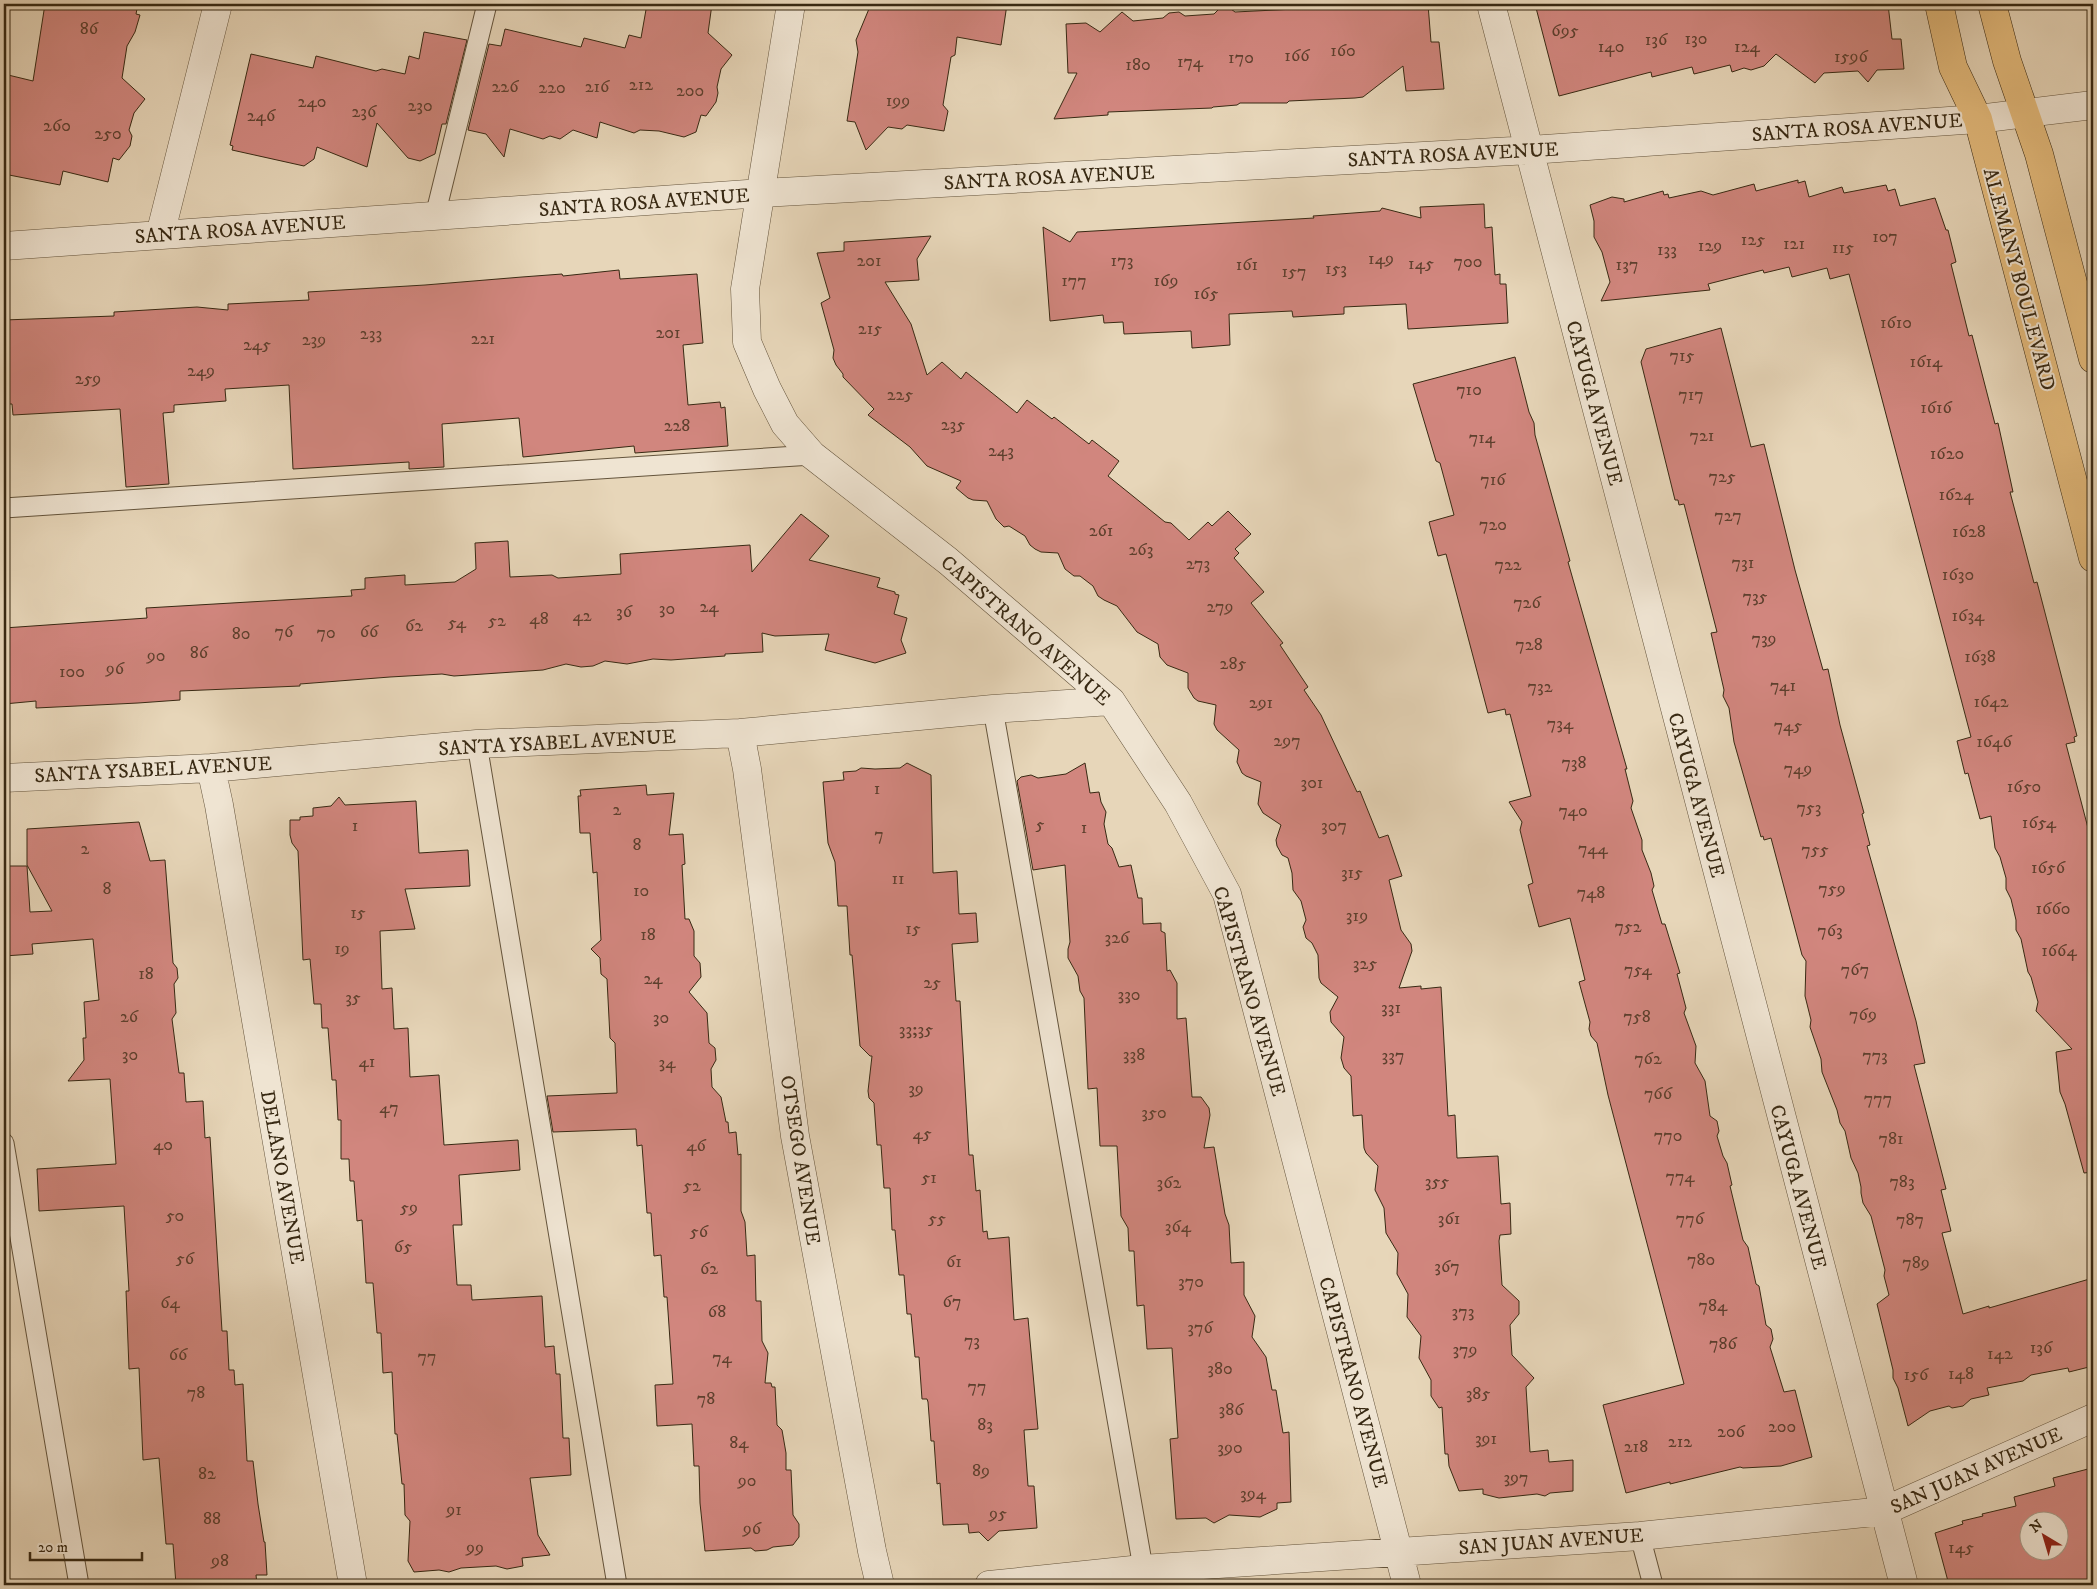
<svg xmlns="http://www.w3.org/2000/svg" width="2097" height="1589" viewBox="0 0 2097 1589" font-family="'IM FELL DW Pica',serif">
<style>
.building{fill:#d1867e;stroke:#382913;fill-rule:evenodd}
.lines{fill:none;stroke-linecap:round;stroke-linejoin:round}
.service-casing{stroke:#64543c;stroke-width:21}
.minor-casing{stroke:#64543c;stroke-width:29}
.primary-casing{stroke:#382913;stroke-width:29}
.service{stroke:#efe4d2;stroke-width:19}
.minor{stroke:#efe4d2;stroke-width:28}
.primary{stroke:#e4bb7c;stroke-width:28}
.labels{text-anchor:middle;stroke-width:4;stroke-linejoin:round;paint-order:stroke}
.number-label{font-size:18px;fill:#5e402e}
.street-label{font-size:20px;fill:#382913;stroke:#efe4d2}
</style>
<rect width="100%" height="100%" fill="#e7d6b9"/>
<filter id="stains"><feTurbulence type="fractalNoise" baseFrequency=".004" numOctaves="4"/><feColorMatrix values="0 0 0 0 .2 0 0 0 0 .09 0 0 0 0 .02 0 0 0 .5 -.17"/></filter>
<radialGradient id="worn" r=".72"><stop offset=".6" stop-color="#630" stop-opacity="0"/><stop offset="1" stop-color="#630" stop-opacity=".3"/></radialGradient>
<path class="building" d="M 45,4 L 138,4 L 136,14 L 140,15 L 135,32 L 127,46 L 122,78 L 145,99 L 134,113 L 129,130 L 132,136 L 130,146 L 119,160 L 113,158 L 108,182 L 63,171 L 60,185 L 4,174 L 4,74 L 33,81 Z
M 647,4 L 712,4 L 708,33 L 732,55 L 721,69 L 717,87 L 718,93 L 716,102 L 706,116 L 701,115 L 696,132 L 684,137 L 659,131 L 640,130 L 634,133 L 600,122 L 597,138 L 573,130 L 560,139 L 550,136 L 543,139 L 510,129 L 504,157 L 486,134 L 468,130 L 489,44 L 501,46 L 505,29 L 581,47 L 584,38 L 625,48 L 629,35 L 641,38 Z
M 871,4 L 1007,4 L 1001,45 L 957,37 L 955,55 L 951,57 L 943,105 L 948,111 L 944,131 L 907,125 L 902,129 L 888,127 L 866,150 L 855,122 L 847,121 L 858,52 L 856,40 Z
M 1320,4 L 1428,4 L 1431,42 L 1439,42 L 1444,89 L 1406,91 L 1403,66 L 1363,97 L 1355,98 L 1289,101 L 1287,103 L 1240,103 L 1237,105 L 1213,107 L 1212,108 L 1108,112 L 1108,115 L 1054,119 L 1077,73 L 1068,73 L 1066,24 L 1086,23 L 1100,32 L 1122,12 L 1133,21 L 1163,18 L 1169,13 L 1179,12 L 1185,16 L 1214,14 L 1219,9 L 1231,9 L 1235,12 L 1315,8 Z
M 1535,4 L 1888,4 L 1892,39 L 1901,39 L 1904,69 L 1877,70 L 1868,82 L 1858,71 L 1824,73 L 1815,83 L 1776,54 L 1764,66 L 1751,70 L 1744,68 L 1732,72 L 1730,65 L 1694,74 L 1692,67 L 1652,77 L 1651,72 L 1559,96 Z
M 424,32 L 467,40 L 446,124 L 442,124 L 435,154 L 420,161 L 408,158 L 377,123 L 367,167 L 317,147 L 314,159 L 304,166 L 232,150 L 233,146 L 230,145 L 251,54 L 313,68 L 316,56 L 376,71 L 382,69 L 405,74 L 409,56 L 419,59 Z
M 1798,180 L 1798,183 L 1805,181 L 1809,197 L 1842,187 L 1844,193 L 1886,185 L 1888,191 L 1895,189 L 1900,206 L 1935,198 L 1946,230 L 1948,230 L 1956,262 L 1951,264 L 1969,336 L 1972,335 L 1995,424 L 1998,423 L 2013,492 L 2010,492 L 2023,541 L 2034,583 L 2037,582 L 2077,736 L 2074,737 L 2075,742 L 2066,744 L 2093,847 L 2093,1172 L 2084,1173 L 2065,1104 L 2060,1092 L 2056,1052 L 2072,1049 L 2036,1011 L 2038,1002 L 2031,977 L 2028,972 L 2021,939 L 2016,930 L 2016,920 L 2011,899 L 2006,889 L 2006,878 L 2000,857 L 1995,848 L 1991,816 L 1980,819 L 1968,773 L 1965,774 L 1957,741 L 1971,737 L 1849,274 L 1830,279 L 1827,268 L 1792,277 L 1789,267 L 1764,273 L 1763,270 L 1708,284 L 1710,290 L 1601,301 L 1610,282 L 1602,252 L 1594,237 L 1594,221 L 1590,205 L 1612,197 L 1624,199 L 1624,202 L 1663,191 L 1664,195 L 1668,194 L 1669,198 L 1701,191 L 1713,195 L 1754,184 L 1756,191 Z
M 1484,204 L 1485,228 L 1492,227 L 1495,275 L 1500,274 L 1500,284 L 1506,284 L 1508,323 L 1408,329 L 1406,304 L 1344,307 L 1344,314 L 1293,317 L 1292,311 L 1229,314 L 1230,345 L 1192,348 L 1191,331 L 1124,334 L 1123,322 L 1104,323 L 1103,315 L 1050,321 L 1043,227 L 1070,242 L 1077,232 L 1314,218 L 1313,216 L 1380,211 L 1382,208 L 1421,218 L 1420,207 Z
M 931,236 L 917,259 L 919,280 L 885,282 L 911,324 L 927,375 L 942,362 L 961,379 L 966,372 L 1017,413 L 1027,400 L 1052,419 L 1054,417 L 1089,444 L 1092,440 L 1119,461 L 1108,476 L 1165,522 L 1171,523 L 1189,540 L 1208,522 L 1212,526 L 1228,511 L 1251,534 L 1235,549 L 1239,553 L 1234,558 L 1264,592 L 1251,603 L 1283,643 L 1280,645 L 1308,687 L 1304,690 L 1321,715 L 1357,792 L 1360,791 L 1379,838 L 1388,835 L 1402,876 L 1389,880 L 1401,930 L 1411,944 L 1412,951 L 1399,988 L 1421,986 L 1421,989 L 1441,987 L 1448,1116 L 1455,1115 L 1457,1158 L 1498,1156 L 1501,1204 L 1510,1203 L 1511,1234 L 1500,1235 L 1499,1241 L 1502,1285 L 1519,1301 L 1519,1314 L 1510,1325 L 1512,1355 L 1534,1378 L 1526,1387 L 1530,1452 L 1548,1450 L 1549,1462 L 1573,1460 L 1573,1491 L 1550,1493 L 1545,1496 L 1537,1494 L 1499,1498 L 1483,1494 L 1483,1489 L 1459,1491 L 1449,1466 L 1448,1454 L 1445,1454 L 1442,1407 L 1439,1408 L 1431,1396 L 1431,1380 L 1419,1358 L 1421,1336 L 1407,1317 L 1408,1294 L 1397,1274 L 1398,1253 L 1386,1233 L 1384,1208 L 1375,1190 L 1378,1166 L 1366,1153 L 1364,1148 L 1362,1115 L 1353,1116 L 1351,1076 L 1344,1068 L 1341,1058 L 1344,1037 L 1331,1022 L 1330,1012 L 1338,997 L 1321,983 L 1319,978 L 1318,955 L 1312,943 L 1306,938 L 1303,927 L 1306,920 L 1301,901 L 1293,890 L 1292,873 L 1288,858 L 1282,855 L 1277,846 L 1276,840 L 1281,825 L 1263,813 L 1258,804 L 1261,782 L 1246,776 L 1242,773 L 1237,762 L 1239,750 L 1217,730 L 1214,724 L 1216,705 L 1198,701 L 1194,698 L 1188,688 L 1188,673 L 1167,665 L 1160,657 L 1158,644 L 1137,632 L 1117,606 L 1104,600 L 1098,596 L 1093,586 L 1080,576 L 1074,576 L 1065,569 L 1058,553 L 1041,552 L 1035,549 L 1030,545 L 1025,536 L 1009,526 L 1004,527 L 996,519 L 987,501 L 973,500 L 968,498 L 956,488 L 961,481 L 927,466 L 910,447 L 868,415 L 874,409 L 843,377 L 843,374 L 836,365 L 833,358 L 834,350 L 821,303 L 830,298 L 817,253 L 844,251 L 844,242 Z
M 619,270 L 620,279 L 697,274 L 703,343 L 683,345 L 688,405 L 720,402 L 721,408 L 725,407 L 728,446 L 635,453 L 634,446 L 523,457 L 519,418 L 442,424 L 444,467 L 409,469 L 409,462 L 293,469 L 289,385 L 225,389 L 226,401 L 174,405 L 174,412 L 163,413 L 169,484 L 126,487 L 120,409 L 13,415 L 12,404 L 6,404 L 4,320 L 114,316 L 114,312 L 197,307 L 228,310 L 228,304 L 309,300 L 308,292 L 425,285 L 522,277 L 562,274 L 563,276 Z
M 1721,328 L 1751,447 L 1764,444 L 1795,570 L 1823,670 L 1828,669 L 1840,725 L 1864,813 L 1862,814 L 1870,845 L 1867,846 L 1916,1021 L 1925,1063 L 1914,1065 L 1946,1189 L 1941,1190 L 1951,1231 L 1942,1233 L 1963,1314 L 1989,1306 L 1989,1308 L 2093,1278 L 2093,1366 L 2069,1372 L 2068,1368 L 2031,1375 L 2023,1381 L 1987,1388 L 1989,1395 L 1971,1399 L 1963,1406 L 1952,1408 L 1949,1406 L 1930,1411 L 1908,1426 L 1898,1388 L 1893,1378 L 1893,1370 L 1877,1304 L 1889,1295 L 1884,1276 L 1885,1270 L 1871,1216 L 1863,1203 L 1861,1193 L 1861,1187 L 1858,1173 L 1851,1158 L 1845,1131 L 1840,1123 L 1837,1110 L 1822,1072 L 1821,1059 L 1810,1027 L 1811,1020 L 1805,996 L 1806,961 L 1802,955 L 1771,838 L 1764,840 L 1763,836 L 1761,837 L 1734,742 L 1729,708 L 1723,696 L 1724,690 L 1711,633 L 1717,632 L 1684,504 L 1679,505 L 1678,500 L 1675,500 L 1641,362 L 1646,349 Z
M 1515,357 L 1529,412 L 1534,423 L 1535,435 L 1570,561 L 1568,562 L 1627,769 L 1625,769 L 1633,801 L 1631,808 L 1642,840 L 1642,850 L 1651,873 L 1654,886 L 1652,890 L 1662,924 L 1665,924 L 1680,973 L 1677,974 L 1686,1008 L 1684,1013 L 1696,1046 L 1695,1063 L 1705,1081 L 1710,1116 L 1717,1121 L 1719,1131 L 1717,1136 L 1723,1156 L 1727,1163 L 1732,1185 L 1730,1186 L 1743,1240 L 1748,1247 L 1756,1284 L 1759,1286 L 1766,1325 L 1771,1329 L 1773,1339 L 1770,1347 L 1784,1392 L 1795,1390 L 1812,1457 L 1781,1466 L 1743,1468 L 1740,1467 L 1670,1484 L 1670,1482 L 1626,1493 L 1603,1405 L 1684,1384 L 1608,1095 L 1597,1043 L 1591,1036 L 1589,1029 L 1590,1022 L 1579,982 L 1585,980 L 1570,918 L 1539,927 L 1528,885 L 1533,883 L 1520,830 L 1522,822 L 1509,802 L 1531,796 L 1510,714 L 1506,715 L 1505,709 L 1488,713 L 1446,554 L 1438,556 L 1429,522 L 1454,515 L 1440,463 L 1436,461 L 1413,384 Z
M 801,514 L 829,536 L 809,560 L 880,578 L 877,587 L 895,592 L 895,594 L 899,595 L 894,614 L 907,618 L 901,640 L 906,653 L 875,663 L 825,650 L 829,634 L 775,636 L 762,633 L 763,652 L 725,654 L 725,656 L 671,660 L 653,659 L 627,664 L 605,661 L 593,666 L 581,667 L 566,664 L 543,670 L 454,676 L 442,674 L 390,677 L 300,684 L 300,686 L 180,691 L 180,700 L 138,703 L 36,708 L 36,701 L 4,704 L 4,628 L 147,618 L 146,608 L 352,596 L 351,590 L 365,589 L 365,578 L 405,575 L 405,585 L 455,582 L 476,569 L 475,543 L 508,541 L 510,577 L 552,575 L 558,578 L 621,574 L 620,554 L 750,545 L 752,572 Z
M 907,763 L 931,775 L 933,873 L 957,871 L 959,914 L 976,913 L 978,942 L 952,944 L 956,1001 L 960,1001 L 969,1155 L 973,1155 L 976,1191 L 980,1190 L 983,1232 L 987,1231 L 988,1239 L 1009,1237 L 1014,1320 L 1028,1318 L 1038,1429 L 1024,1430 L 1028,1486 L 1034,1486 L 1037,1528 L 999,1531 L 988,1541 L 979,1532 L 969,1533 L 968,1524 L 943,1525 L 940,1483 L 937,1484 L 934,1441 L 931,1441 L 928,1402 L 927,1399 L 922,1399 L 919,1357 L 915,1357 L 911,1314 L 907,1314 L 904,1275 L 899,1275 L 895,1230 L 892,1230 L 890,1188 L 884,1188 L 881,1145 L 877,1145 L 874,1103 L 869,1098 L 868,1091 L 872,1056 L 870,1056 L 860,1046 L 852,955 L 850,955 L 847,906 L 838,906 L 835,862 L 828,843 L 823,782 L 844,780 L 843,772 L 856,771 L 861,768 L 875,769 L 900,768 Z
M 1085,763 L 1090,793 L 1099,792 L 1101,802 L 1106,812 L 1104,824 L 1108,844 L 1112,848 L 1119,867 L 1131,865 L 1138,898 L 1142,898 L 1143,924 L 1161,923 L 1161,931 L 1165,933 L 1167,971 L 1170,970 L 1177,983 L 1177,1019 L 1186,1018 L 1192,1097 L 1201,1097 L 1209,1108 L 1210,1115 L 1204,1148 L 1214,1147 L 1225,1214 L 1229,1225 L 1231,1263 L 1244,1262 L 1244,1295 L 1255,1316 L 1252,1337 L 1266,1357 L 1272,1390 L 1276,1390 L 1283,1433 L 1289,1432 L 1291,1502 L 1277,1503 L 1277,1509 L 1260,1517 L 1229,1515 L 1214,1523 L 1206,1518 L 1176,1519 L 1170,1439 L 1178,1438 L 1172,1348 L 1147,1349 L 1144,1305 L 1137,1306 L 1134,1251 L 1129,1251 L 1128,1228 L 1121,1216 L 1117,1146 L 1100,1146 L 1097,1088 L 1088,1089 L 1084,998 L 1080,991 L 1078,976 L 1068,958 L 1068,949 L 1070,942 L 1065,865 L 1033,870 L 1017,781 L 1021,777 L 1031,775 L 1038,778 L 1066,774 Z
M 646,785 L 647,795 L 674,793 L 669,835 L 683,834 L 685,864 L 682,865 L 685,919 L 689,919 L 694,931 L 694,956 L 700,963 L 701,977 L 689,992 L 707,1013 L 709,1043 L 715,1048 L 716,1060 L 711,1069 L 712,1087 L 721,1097 L 726,1122 L 728,1122 L 729,1133 L 736,1132 L 738,1155 L 741,1154 L 741,1211 L 745,1222 L 747,1256 L 755,1255 L 756,1301 L 761,1301 L 762,1341 L 768,1353 L 765,1383 L 771,1383 L 772,1387 L 775,1387 L 777,1425 L 782,1430 L 786,1453 L 786,1470 L 791,1470 L 793,1515 L 799,1524 L 799,1537 L 793,1545 L 773,1547 L 767,1550 L 755,1551 L 751,1548 L 705,1551 L 700,1503 L 699,1466 L 694,1466 L 692,1424 L 657,1426 L 655,1385 L 673,1384 L 667,1297 L 664,1297 L 661,1255 L 654,1256 L 651,1213 L 647,1213 L 642,1145 L 637,1146 L 636,1129 L 553,1132 L 547,1096 L 617,1093 L 615,1043 L 610,1038 L 607,979 L 601,974 L 600,958 L 591,949 L 601,940 L 597,872 L 593,873 L 590,833 L 580,833 L 578,796 L 581,796 L 580,790 Z
M 339,797 L 345,805 L 416,801 L 419,853 L 468,850 L 470,886 L 405,889 L 415,929 L 380,931 L 382,989 L 392,988 L 394,1029 L 408,1028 L 410,1077 L 439,1075 L 444,1145 L 518,1140 L 520,1170 L 459,1175 L 462,1225 L 453,1225 L 457,1285 L 471,1285 L 472,1300 L 542,1296 L 545,1347 L 554,1346 L 556,1374 L 560,1374 L 563,1438 L 569,1438 L 571,1475 L 530,1478 L 538,1535 L 550,1555 L 522,1558 L 523,1566 L 507,1569 L 496,1566 L 461,1568 L 449,1572 L 439,1570 L 414,1572 L 408,1561 L 410,1521 L 405,1515 L 404,1484 L 402,1484 L 397,1434 L 395,1434 L 392,1372 L 383,1373 L 381,1333 L 377,1333 L 373,1283 L 366,1283 L 362,1220 L 357,1221 L 354,1181 L 350,1181 L 349,1159 L 341,1159 L 341,1120 L 338,1120 L 336,1080 L 332,1080 L 328,1028 L 322,1028 L 321,1004 L 314,1004 L 310,959 L 303,960 L 298,851 L 292,843 L 290,835 L 290,820 L 300,820 L 300,817 L 313,816 L 313,808 L 331,806 Z
M 139,822 L 150,861 L 165,860 L 173,963 L 177,968 L 178,978 L 174,984 L 176,1013 L 172,1019 L 179,1073 L 184,1073 L 186,1102 L 203,1101 L 205,1138 L 210,1137 L 222,1331 L 227,1331 L 229,1370 L 234,1370 L 235,1385 L 243,1384 L 247,1461 L 253,1461 L 258,1504 L 264,1542 L 265,1542 L 267,1575 L 256,1575 L 257,1585 L 176,1585 L 173,1544 L 166,1544 L 159,1458 L 143,1460 L 139,1368 L 129,1369 L 126,1291 L 129,1291 L 124,1206 L 39,1211 L 37,1169 L 116,1164 L 110,1079 L 68,1081 L 84,1060 L 83,1038 L 86,1038 L 84,1002 L 99,1000 L 93,939 L 32,944 L 33,954 L 4,956 L 4,866 L 27,866 L 30,912 L 52,911 L 27,865 L 27,829 Z
M 2088,1469 L 2093,1488 L 2093,1579 L 2068,1585 L 1949,1585 L 1935,1533 L 1963,1524 L 1962,1521 L 1983,1516 L 1982,1514 L 2016,1506 L 2014,1497 L 2055,1486 L 2053,1478 ZM 2030,1522 L 2060,1522 L 2060,1552 L 2030,1552 Z"/>
<g class="lines">
<defs>
<path id="service" d="M 435,216 L 487,4
M 4,508 L 812,455
M 993,709 L 1146,1585
M 477,744 L 617,1585
M 4,1143 L 79,1585
M 1640,1536 L 1653,1585"/>
<path id="minor" d="M 791,4 L 745,289 L 747,342 L 767,389 L 785,424 L 812,455 L 948,561 L 1111,701 L 1178,803 L 1227,894 L 1407,1585
M 1491,4 L 1904,1585
M 160,235 L 218,4
M 4,246 L 762,193 L 1530,150 L 1978,119 L 2093,105
M 740,733 L 747,769 L 795,1136 L 872,1551 L 880,1585
M 211,768 L 219,805 L 353,1585
M 4,778 L 211,768 L 477,744 L 740,733 L 993,709 L 1111,701
M 989,1585 L 1142,1569 L 1640,1536 L 1884,1511 L 2093,1418"/>
<path id="primary" d="M 1939,4 L 1953,67 L 1978,119 L 2093,558
M 1992,4 L 2007,61 L 2039,154 L 2093,359"/>
</defs>
<use href="#service" class="service-casing"/>
<use href="#minor" class="minor-casing"/>
<use href="#primary" class="primary-casing"/>
<use href="#service" class="service"/>
<use href="#minor" class="minor"/>
<use href="#primary" class="primary"/>
</g>
<g class="labels">
<g class="number-label">
<text x="89" y="34">86</text>
<text x="1565" y="36">695</text>
<text x="1696" y="44">130</text>
<text x="1656" y="45">136</text>
<text x="1611" y="52">140</text>
<text x="1747" y="52">124</text>
<text x="1343" y="56">160</text>
<text x="1297" y="61">166</text>
<text x="1851" y="62">1596</text>
<text x="1241" y="63">170</text>
<text x="1190" y="67">174</text>
<text x="1138" y="70">180</text>
<text x="641" y="90">212</text>
<text x="505" y="92">226</text>
<text x="597" y="92">216</text>
<text x="552" y="93">220</text>
<text x="690" y="96">200</text>
<text x="898" y="106">199</text>
<text x="312" y="107">240</text>
<text x="420" y="111">230</text>
<text x="364" y="117">236</text>
<text x="261" y="121">246</text>
<text x="57" y="131">260</text>
<text x="108" y="139">250</text>
<text x="1885" y="242">107</text>
<text x="1753" y="245">125</text>
<text x="1794" y="249">121</text>
<text x="1710" y="251">129</text>
<text x="1843" y="253">115</text>
<text x="1667" y="255">133</text>
<text x="1381" y="264">149</text>
<text x="869" y="266">201</text>
<text x="1122" y="266">173</text>
<text x="1468" y="267">700</text>
<text x="1421" y="269">145</text>
<text x="1247" y="270">161</text>
<text x="1627" y="270">137</text>
<text x="1336" y="274">153</text>
<text x="1294" y="277">157</text>
<text x="1074" y="286">177</text>
<text x="1166" y="286">169</text>
<text x="1206" y="299">165</text>
<text x="1896" y="328">1610</text>
<text x="870" y="334">215</text>
<text x="668" y="338">201</text>
<text x="371" y="339">233</text>
<text x="483" y="344">221</text>
<text x="314" y="345">239</text>
<text x="257" y="350">245</text>
<text x="1682" y="361">715</text>
<text x="1926" y="367">1614</text>
<text x="201" y="376">249</text>
<text x="88" y="384">259</text>
<text x="1469" y="395">710</text>
<text x="900" y="400">225</text>
<text x="1691" y="400">717</text>
<text x="1936" y="413">1616</text>
<text x="953" y="430">235</text>
<text x="677" y="431">228</text>
<text x="1702" y="441">721</text>
<text x="1482" y="443">714</text>
<text x="1001" y="456">243</text>
<text x="1947" y="459">1620</text>
<text x="1722" y="482">725</text>
<text x="1493" y="485">716</text>
<text x="1956" y="500">1624</text>
<text x="1728" y="521">727</text>
<text x="1493" y="530">720</text>
<text x="1101" y="536">261</text>
<text x="1969" y="537">1628</text>
<text x="1141" y="555">263</text>
<text x="1743" y="568">731</text>
<text x="1198" y="569">273</text>
<text x="1508" y="570">722</text>
<text x="1958" y="580">1630</text>
<text x="1755" y="602">735</text>
<text x="1527" y="608">726</text>
<text x="709" y="612">24</text>
<text x="1220" y="612">279</text>
<text x="667" y="614">30</text>
<text x="624" y="617">36</text>
<text x="582" y="621">42</text>
<text x="1968" y="621">1634</text>
<text x="539" y="624">48</text>
<text x="497" y="626">52</text>
<text x="457" y="628">54</text>
<text x="414" y="631">62</text>
<text x="284" y="637">76</text>
<text x="369" y="637">66</text>
<text x="326" y="638">70</text>
<text x="241" y="639">80</text>
<text x="1764" y="644">739</text>
<text x="1529" y="650">728</text>
<text x="199" y="658">86</text>
<text x="156" y="661">90</text>
<text x="1980" y="662">1638</text>
<text x="1233" y="669">285</text>
<text x="115" y="674">96</text>
<text x="72" y="677">100</text>
<text x="1783" y="691">741</text>
<text x="1540" y="692">732</text>
<text x="1991" y="707">1642</text>
<text x="1261" y="708">291</text>
<text x="1560" y="729">734</text>
<text x="1788" y="731">745</text>
<text x="1287" y="746">297</text>
<text x="1994" y="747">1646</text>
<text x="1574" y="768">738</text>
<text x="1798" y="774">749</text>
<text x="1312" y="788">301</text>
<text x="2024" y="792">1650</text>
<text x="877" y="794">1</text>
<text x="1809" y="813">753</text>
<text x="617" y="815">2</text>
<text x="1573" y="816">740</text>
<text x="2039" y="828">1654</text>
<text x="1040" y="830">5</text>
<text x="355" y="831">1</text>
<text x="1334" y="831">307</text>
<text x="1084" y="833">1</text>
<text x="879" y="840">7</text>
<text x="637" y="850">8</text>
<text x="85" y="854">2</text>
<text x="1593" y="854">744</text>
<text x="1815" y="855">755</text>
<text x="2048" y="873">1656</text>
<text x="1352" y="878">315</text>
<text x="898" y="884">11</text>
<text x="107" y="894">8</text>
<text x="1832" y="894">759</text>
<text x="641" y="896">10</text>
<text x="1591" y="898">748</text>
<text x="2053" y="914">1660</text>
<text x="358" y="918">15</text>
<text x="1357" y="921">319</text>
<text x="1628" y="932">752</text>
<text x="913" y="934">15</text>
<text x="1830" y="936">763</text>
<text x="648" y="940">18</text>
<text x="1117" y="943">326</text>
<text x="342" y="954">19</text>
<text x="2059" y="956">1664</text>
<text x="1365" y="969">325</text>
<text x="1638" y="975">754</text>
<text x="1855" y="975">767</text>
<text x="146" y="979">18</text>
<text x="653" y="984">24</text>
<text x="932" y="988">25</text>
<text x="1129" y="1000">330</text>
<text x="353" y="1003">35</text>
<text x="1391" y="1013">331</text>
<text x="1863" y="1020">769</text>
<text x="129" y="1022">26</text>
<text x="1637" y="1022">758</text>
<text x="661" y="1023">30</text>
<text x="916" y="1035">33;35</text>
<text x="130" y="1060">30</text>
<text x="1134" y="1060">338</text>
<text x="1393" y="1061">337</text>
<text x="1875" y="1061">773</text>
<text x="1648" y="1064">762</text>
<text x="367" y="1067">41</text>
<text x="667" y="1068">34</text>
<text x="916" y="1094">39</text>
<text x="1658" y="1099">766</text>
<text x="1878" y="1104">777</text>
<text x="389" y="1113">47</text>
<text x="1154" y="1118">350</text>
<text x="922" y="1139">45</text>
<text x="1668" y="1141">770</text>
<text x="1891" y="1144">781</text>
<text x="163" y="1150">40</text>
<text x="696" y="1151">46</text>
<text x="1680" y="1182">774</text>
<text x="929" y="1183">51</text>
<text x="1437" y="1187">355</text>
<text x="1902" y="1187">783</text>
<text x="1169" y="1188">362</text>
<text x="692" y="1191">52</text>
<text x="409" y="1213">59</text>
<text x="175" y="1221">50</text>
<text x="937" y="1224">55</text>
<text x="1449" y="1224">361</text>
<text x="1690" y="1224">776</text>
<text x="1910" y="1225">787</text>
<text x="1178" y="1232">364</text>
<text x="699" y="1237">56</text>
<text x="403" y="1252">65</text>
<text x="185" y="1264">56</text>
<text x="1701" y="1265">780</text>
<text x="954" y="1267">61</text>
<text x="1916" y="1268">789</text>
<text x="1447" y="1272">367</text>
<text x="709" y="1274">62</text>
<text x="1191" y="1287">370</text>
<text x="952" y="1307">67</text>
<text x="170" y="1308">64</text>
<text x="1713" y="1311">784</text>
<text x="717" y="1317">68</text>
<text x="1463" y="1317">373</text>
<text x="1200" y="1333">376</text>
<text x="972" y="1346">73</text>
<text x="1723" y="1349">786</text>
<text x="2041" y="1353">136</text>
<text x="1465" y="1355">379</text>
<text x="2000" y="1359">142</text>
<text x="178" y="1360">66</text>
<text x="427" y="1362">77</text>
<text x="722" y="1363">74</text>
<text x="1220" y="1374">380</text>
<text x="1961" y="1379">148</text>
<text x="1916" y="1380">156</text>
<text x="977" y="1392">77</text>
<text x="196" y="1398">78</text>
<text x="1478" y="1399">385</text>
<text x="706" y="1404">78</text>
<text x="1231" y="1415">386</text>
<text x="985" y="1430">83</text>
<text x="1782" y="1432">200</text>
<text x="1731" y="1437">206</text>
<text x="1486" y="1444">391</text>
<text x="1680" y="1447">212</text>
<text x="739" y="1448">84</text>
<text x="1636" y="1452">218</text>
<text x="1230" y="1453">390</text>
<text x="981" y="1476">89</text>
<text x="207" y="1479">82</text>
<text x="1516" y="1483">397</text>
<text x="747" y="1486">90</text>
<text x="1253" y="1499">394</text>
<text x="454" y="1515">91</text>
<text x="998" y="1519">95</text>
<text x="212" y="1524">88</text>
<text x="752" y="1534">96</text>
<text x="475" y="1553">99</text>
<text x="1961" y="1553">145</text>
<text x="220" y="1566">98</text>
</g>
<g class="street-label">
<text transform="translate(1857 127) rotate(-4)" y="7">SANTA ROSA AVENUE</text>
<text transform="translate(1453 154) rotate(-3)" y="7">SANTA ROSA AVENUE</text>
<text transform="translate(1049 177) rotate(-3)" y="7">SANTA ROSA AVENUE</text>
<text transform="translate(644 202) rotate(-4)" y="7">SANTA ROSA AVENUE</text>
<text transform="translate(240 229) rotate(-4)" y="7">SANTA ROSA AVENUE</text>
<text transform="translate(2020 279) rotate(75)" y="7">ALEMANY BOULEVARD</text>
<text transform="translate(1595 403) rotate(75)" y="7">CAYUGA AVENUE</text>
<text transform="translate(1026 630) rotate(41)" y="7">CAPISTRANO AVENUE</text>
<text transform="translate(557 742) rotate(-3)" y="7">SANTA YSABEL AVENUE</text>
<text transform="translate(153 769) rotate(-3)" y="7">SANTA YSABEL AVENUE</text>
<text transform="translate(1697 795) rotate(75)" y="7">CAYUGA AVENUE</text>
<text transform="translate(1250 991) rotate(74)" y="7">CAPISTRANO AVENUE</text>
<text transform="translate(801 1160) rotate(81)" y="7">OTSEGO AVENUE</text>
<text transform="translate(283 1177) rotate(80)" y="7">DELANO AVENUE</text>
<text transform="translate(1799 1187) rotate(75)" y="7">CAYUGA AVENUE</text>
<text transform="translate(1354 1382) rotate(75)" y="7">CAPISTRANO AVENUE</text>
<text transform="translate(1976 1470) rotate(-24)" y="7">SAN JUAN AVENUE</text>
<text transform="translate(1551 1541) rotate(-4)" y="7">SAN JUAN AVENUE</text>
</g>
</g>
<rect width="2097" height="1589" fill="none" stroke="#e7d6b9" stroke-width="20"/>
<rect x="5" y="5" width="2087" height="1579" fill="none" stroke="#382913" stroke-width="2.5"/>
<rect x="10" y="10" width="2077" height="1569" fill="none" stroke="#382913"/>
<g transform="translate(2044 1536) rotate(322)"><circle r="24" fill="#efe4d2" stroke="#a69986"/>
<path d="M0-4L9 19L0 12L-9 19Z" fill="#8f2418"/>
<text y="-8" font-size="14" font-weight="bold" text-anchor="middle" fill="#382913">N</text>
</g>
<path d="M30 1552v8h112v-8" fill="none" stroke="#382913" stroke-width="2.5"/>
<text x="38" y="1552" font-size="15" fill="#382913" stroke="#efe4d2" stroke-width="4" paint-order="stroke">20 m</text>
<rect width="100%" height="100%" filter="url(#stains)"/>
<rect width="100%" height="100%" fill="url(#worn)"/>
</svg>
